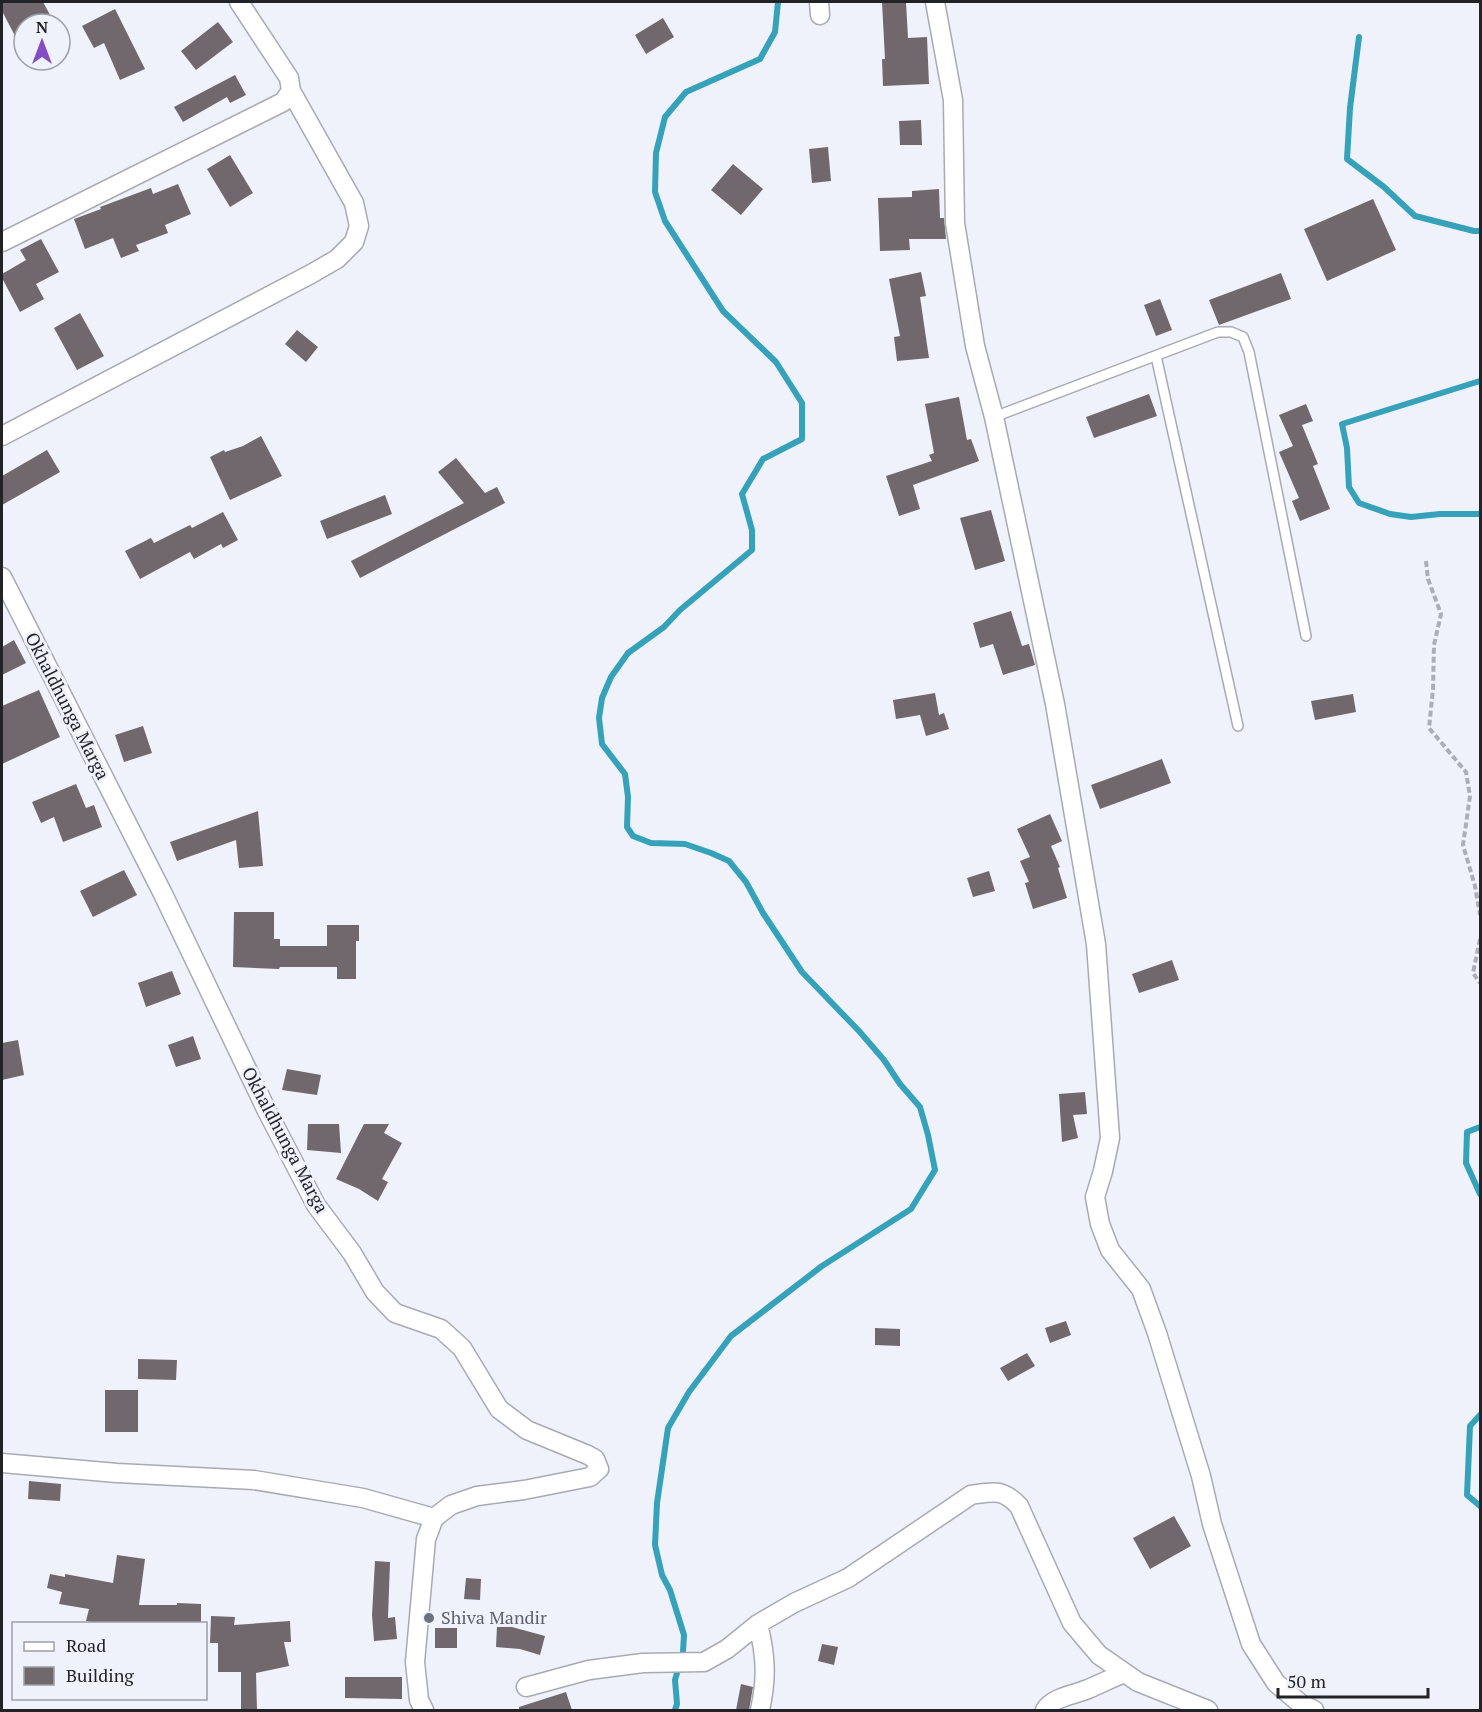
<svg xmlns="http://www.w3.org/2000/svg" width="1482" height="1712" viewBox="0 0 1482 1712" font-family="'PT Serif',serif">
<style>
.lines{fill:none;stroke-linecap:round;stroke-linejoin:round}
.stream{stroke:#35a2ba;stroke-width:6}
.building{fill:#71686d}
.service-casing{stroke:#a8aab3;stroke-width:12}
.minor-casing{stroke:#a8aab3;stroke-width:21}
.path{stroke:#acaeb5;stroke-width:4;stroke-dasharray:6 3;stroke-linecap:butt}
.service{stroke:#fff;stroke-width:9}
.minor{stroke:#fff;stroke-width:18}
.worship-dot{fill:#6b7280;stroke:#eff2fb;stroke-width:2}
.labels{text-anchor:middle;stroke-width:6;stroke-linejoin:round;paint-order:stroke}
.street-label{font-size:18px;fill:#222326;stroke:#eff2fb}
.worship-label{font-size:18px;fill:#5b616d;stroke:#eff2fb;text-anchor:start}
</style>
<rect width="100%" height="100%" fill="#eff2fb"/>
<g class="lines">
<path class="stream" d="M 1359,37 L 1350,108 L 1347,159 L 1384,187 L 1415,216 L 1474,231 L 1480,231
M 1480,381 L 1342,424 L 1347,448 L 1349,487 L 1359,503 L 1390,514 L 1411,517 L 1440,514 L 1480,514
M 1480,1127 L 1467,1132 L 1466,1163 L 1480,1194
M 1480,1415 L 1470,1426 L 1467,1495 L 1480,1506
M 675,1710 L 677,1704 L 675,1680 L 683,1652 L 684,1635 L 670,1590 L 662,1575 L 655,1545 L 657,1503 L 668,1428 L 689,1392 L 731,1336 L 822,1266 L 911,1209 L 935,1170 L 928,1135 L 920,1107 L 900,1084 L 884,1060 L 859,1031 L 802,972 L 763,913 L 746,882 L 729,861 L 711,853 L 685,844 L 651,843 L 633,836 L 627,827 L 628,797 L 625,774 L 602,744 L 599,718 L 602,698 L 611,677 L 628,653 L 664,627 L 680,610 L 752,550 L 752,530 L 742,494 L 763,459 L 802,439 L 802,403 L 776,362 L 723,311 L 665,221 L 655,192 L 656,153 L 665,117 L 686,92 L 760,59 L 775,32 L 778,2"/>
</g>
<path class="building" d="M 2,2 L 43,2 L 55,24 L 24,24 L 24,53 L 2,11 Z
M 882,2 L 906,2 L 908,38 L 927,37 L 929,84 L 883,86 L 882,59 L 885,59 Z
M 115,9 L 145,69 L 120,80 L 104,43 L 94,48 L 82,26 Z
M 663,18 L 674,37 L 646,54 L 635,35 Z
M 218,22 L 233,42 L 196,70 L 181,51 Z
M 235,75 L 246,95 L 230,103 L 227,97 L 183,122 L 174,107 Z
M 921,120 L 922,145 L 900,145 L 899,121 Z
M 828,147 L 831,181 L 812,183 L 809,149 Z
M 230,155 L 253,193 L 230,207 L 207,169 Z
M 733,164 L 763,189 L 741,215 L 711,190 Z
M 178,184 L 191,214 L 165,225 L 168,233 L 136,245 L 139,251 L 121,258 L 113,238 L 85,249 L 74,219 L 101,209 L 100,207 L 151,188 L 153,194 Z
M 939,189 L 940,218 L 944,218 L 946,239 L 909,239 L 910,250 L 880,251 L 878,198 L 912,197 L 912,191 Z
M 1373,199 L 1396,250 L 1327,281 L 1304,229 Z
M 41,239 L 59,272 L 36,284 L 44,299 L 20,312 L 2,278 L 2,274 L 26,260 L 20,250 Z
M 921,272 L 926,296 L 920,297 L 929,358 L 897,361 L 894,337 L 900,336 L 889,279 Z
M 1281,273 L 1291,299 L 1219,325 L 1209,300 Z
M 1160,299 L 1172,330 L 1156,336 L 1144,305 Z
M 80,313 L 104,356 L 77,370 L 54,328 Z
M 297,330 L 318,347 L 306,362 L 285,344 Z
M 1149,394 L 1157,416 L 1094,438 L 1086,417 Z
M 959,397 L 967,440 L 971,439 L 979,461 L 913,485 L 920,509 L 899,516 L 886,476 L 932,461 L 929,455 L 934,453 L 925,404 Z
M 1306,404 L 1313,421 L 1302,425 L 1318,464 L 1313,466 L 1330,509 L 1300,521 L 1292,501 L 1299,498 L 1279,452 L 1293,446 L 1279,415 Z
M 261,436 L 282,476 L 230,500 L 210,457 L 224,450 L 225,452 L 243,446 Z
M 47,450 L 60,472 L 2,505 L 2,476 Z
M 456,458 L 485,493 L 497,487 L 505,503 L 360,578 L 351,561 L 464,503 L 438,472 Z
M 385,495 L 392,514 L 327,539 L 320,521 Z
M 991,510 L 1005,561 L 975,570 L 960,518 Z
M 223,512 L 238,540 L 223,548 L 221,544 L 194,559 L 190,552 L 140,579 L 125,551 L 151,538 L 154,543 L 190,525 L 192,528 Z
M 1011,611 L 1022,646 L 1029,644 L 1035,665 L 1003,675 L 993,644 L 980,648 L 973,623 Z
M 14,640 L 26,663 L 2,675 L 2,647 Z
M 39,690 L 60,737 L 2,764 L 2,706 Z
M 935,693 L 939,715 L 944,713 L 949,729 L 926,736 L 920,715 L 896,719 L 893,700 Z
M 1353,694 L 1356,712 L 1315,720 L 1311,701 Z
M 143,726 L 152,753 L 124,762 L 115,735 Z
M 1162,759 L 1171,783 L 1100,809 L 1091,785 Z
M 76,784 L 86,808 L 94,805 L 102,827 L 63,842 L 54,817 L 41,823 L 32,802 Z
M 258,811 L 263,866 L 239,868 L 236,840 L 177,861 L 170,842 Z
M 1050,814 L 1062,841 L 1051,846 L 1060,867 L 1058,868 L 1067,898 L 1033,909 L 1025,883 L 1029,882 L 1020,861 L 1030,857 L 1017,829 Z
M 124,870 L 137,895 L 93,917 L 80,891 Z
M 989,871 L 995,891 L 973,897 L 967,878 Z
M 234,912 L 274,912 L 274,939 L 280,939 L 280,946 L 327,946 L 327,925 L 359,925 L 359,941 L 356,941 L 356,979 L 337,979 L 337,967 L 280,967 L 279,969 L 233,967 Z
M 1172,960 L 1179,980 L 1139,993 L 1132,974 Z
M 172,971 L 181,994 L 146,1007 L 138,983 Z
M 193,1036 L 201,1059 L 176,1067 L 168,1045 Z
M 18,1040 L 24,1075 L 2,1080 L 2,1043 Z
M 287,1069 L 321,1075 L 317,1095 L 282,1090 Z
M 1085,1092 L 1087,1114 L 1073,1115 L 1078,1138 L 1062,1142 L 1059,1094 Z
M 308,1124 L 339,1124 L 341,1153 L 307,1150 Z
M 364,1124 L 389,1124 L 384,1133 L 402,1143 L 382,1179 L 388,1182 L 378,1201 L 359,1189 L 336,1179 Z
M 1066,1321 L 1071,1335 L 1050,1343 L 1045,1328 Z
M 875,1328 L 900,1329 L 900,1346 L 875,1345 Z
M 1027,1353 L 1035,1366 L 1008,1381 L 1000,1368 Z
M 138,1359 L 177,1360 L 176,1380 L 138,1379 Z
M 105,1390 L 138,1390 L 138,1432 L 105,1432 Z
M 29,1481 L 61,1484 L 60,1501 L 28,1499 Z
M 1174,1516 L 1191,1546 L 1150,1569 L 1133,1538 Z
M 117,1555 L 145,1559 L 139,1605 L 177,1605 L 177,1603 L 201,1604 L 201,1623 L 95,1623 L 86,1621 L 89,1609 L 59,1604 L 62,1592 L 47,1588 L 50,1574 L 65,1577 L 65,1574 L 113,1583 Z
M 375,1561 L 390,1562 L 388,1618 L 395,1617 L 397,1639 L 374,1641 L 372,1615 Z
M 466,1578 L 481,1579 L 480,1600 L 464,1599 Z
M 211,1616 L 235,1617 L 234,1625 L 290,1621 L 291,1642 L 284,1642 L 289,1666 L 256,1673 L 257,1710 L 241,1710 L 241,1672 L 218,1672 L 218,1643 L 210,1643 Z
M 497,1626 L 512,1627 L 545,1636 L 540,1655 L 520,1649 L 496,1647 Z
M 435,1628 L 457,1628 L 457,1648 L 435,1648 Z
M 822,1644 L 838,1647 L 834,1665 L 818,1661 Z
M 345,1677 L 402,1677 L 402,1699 L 345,1698 Z
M 741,1684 L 753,1687 L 749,1710 L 736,1710 Z
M 566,1692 L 572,1710 L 519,1710 L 519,1707 Z"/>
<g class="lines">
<defs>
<path id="service" d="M 1156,356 L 1238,726
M 994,417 L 1218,332 L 1231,332 L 1243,337 L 1249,352 L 1306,636"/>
<path id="minor" d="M 819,2 L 820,15
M 935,2 L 953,100 L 955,223 L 975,346 L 994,417 L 1055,704 L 1096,944 L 1110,1138 L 1103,1171 L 1095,1197 L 1100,1224 L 1110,1250 L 1141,1289 L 1157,1333 L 1201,1476 L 1212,1524 L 1251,1644 L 1276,1683 L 1301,1704 L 1314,1710
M 2,242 L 283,102 L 291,91 L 289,78 L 239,2
M 2,436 L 311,274 L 337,259 L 354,242 L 359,226 L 354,203 L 291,91
M 2,577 L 163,894 L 267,1111 L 316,1205 L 352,1253 L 375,1292 L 395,1313 L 441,1329 L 462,1348 L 499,1409 L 527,1430 L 588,1455 L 595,1459 L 599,1469 L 590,1477 L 524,1490 L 477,1496 L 451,1505 L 434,1518 L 426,1539 L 415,1662 L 419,1700 L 424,1710
M 2,1463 L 117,1473 L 254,1480 L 363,1498 L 434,1518
M 758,1624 C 766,1656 767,1678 760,1710
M 526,1687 L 589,1670 L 612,1667 L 643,1663 L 704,1662 L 727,1649 L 758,1624 L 794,1603 L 848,1578 L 971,1495 C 993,1492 1002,1488 1019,1506 L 1072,1623 L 1099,1655 L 1138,1682 L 1208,1710
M 1045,1710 C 1053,1697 1074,1695 1088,1689 C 1100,1684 1112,1678 1124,1673"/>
</defs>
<use href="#service" class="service-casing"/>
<use href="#minor" class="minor-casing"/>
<path class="path" d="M 1426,561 L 1428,579 L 1441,614 L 1434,645 L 1433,689 L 1429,728 L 1466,772 L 1470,796 L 1463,845 L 1475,886 L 1480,915
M 1480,939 L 1473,973 L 1480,983"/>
<use href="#service" class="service"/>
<use href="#minor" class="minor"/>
</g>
<circle class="worship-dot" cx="429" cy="1618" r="6"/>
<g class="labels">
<g class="street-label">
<text transform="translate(67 706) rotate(63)" y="6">Okhaldhunga Marga</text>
<text transform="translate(285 1140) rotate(62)" y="6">Okhaldhunga Marga</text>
</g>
<g class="worship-label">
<text x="441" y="1624">Shiva Mandir</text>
</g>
</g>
<rect width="1482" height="1712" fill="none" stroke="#222326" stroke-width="6"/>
<rect x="12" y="1622" width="195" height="78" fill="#eff2fb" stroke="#9d9fa6" stroke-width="1.5"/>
<rect x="24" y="1642" width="30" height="9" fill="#ffffff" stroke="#9d9fa6" stroke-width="1.5"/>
<text x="66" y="1652" font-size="18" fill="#222326">Road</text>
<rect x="24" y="1667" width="30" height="18" fill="#71686d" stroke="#9d9fa6" stroke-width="1.5"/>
<text x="66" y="1682" font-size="18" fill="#222326">Building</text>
<g transform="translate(42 42)"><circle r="28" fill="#eff2fb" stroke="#9d9fa6" stroke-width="1.5"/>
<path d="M0-4.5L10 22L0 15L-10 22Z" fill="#834cc4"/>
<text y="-9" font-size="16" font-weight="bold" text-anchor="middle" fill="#222326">N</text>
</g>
<path d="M1278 1688v9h150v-9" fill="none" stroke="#222326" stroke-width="3"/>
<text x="1287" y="1688" font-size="18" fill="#222326" stroke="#eff2fb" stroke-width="4.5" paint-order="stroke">50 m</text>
</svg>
